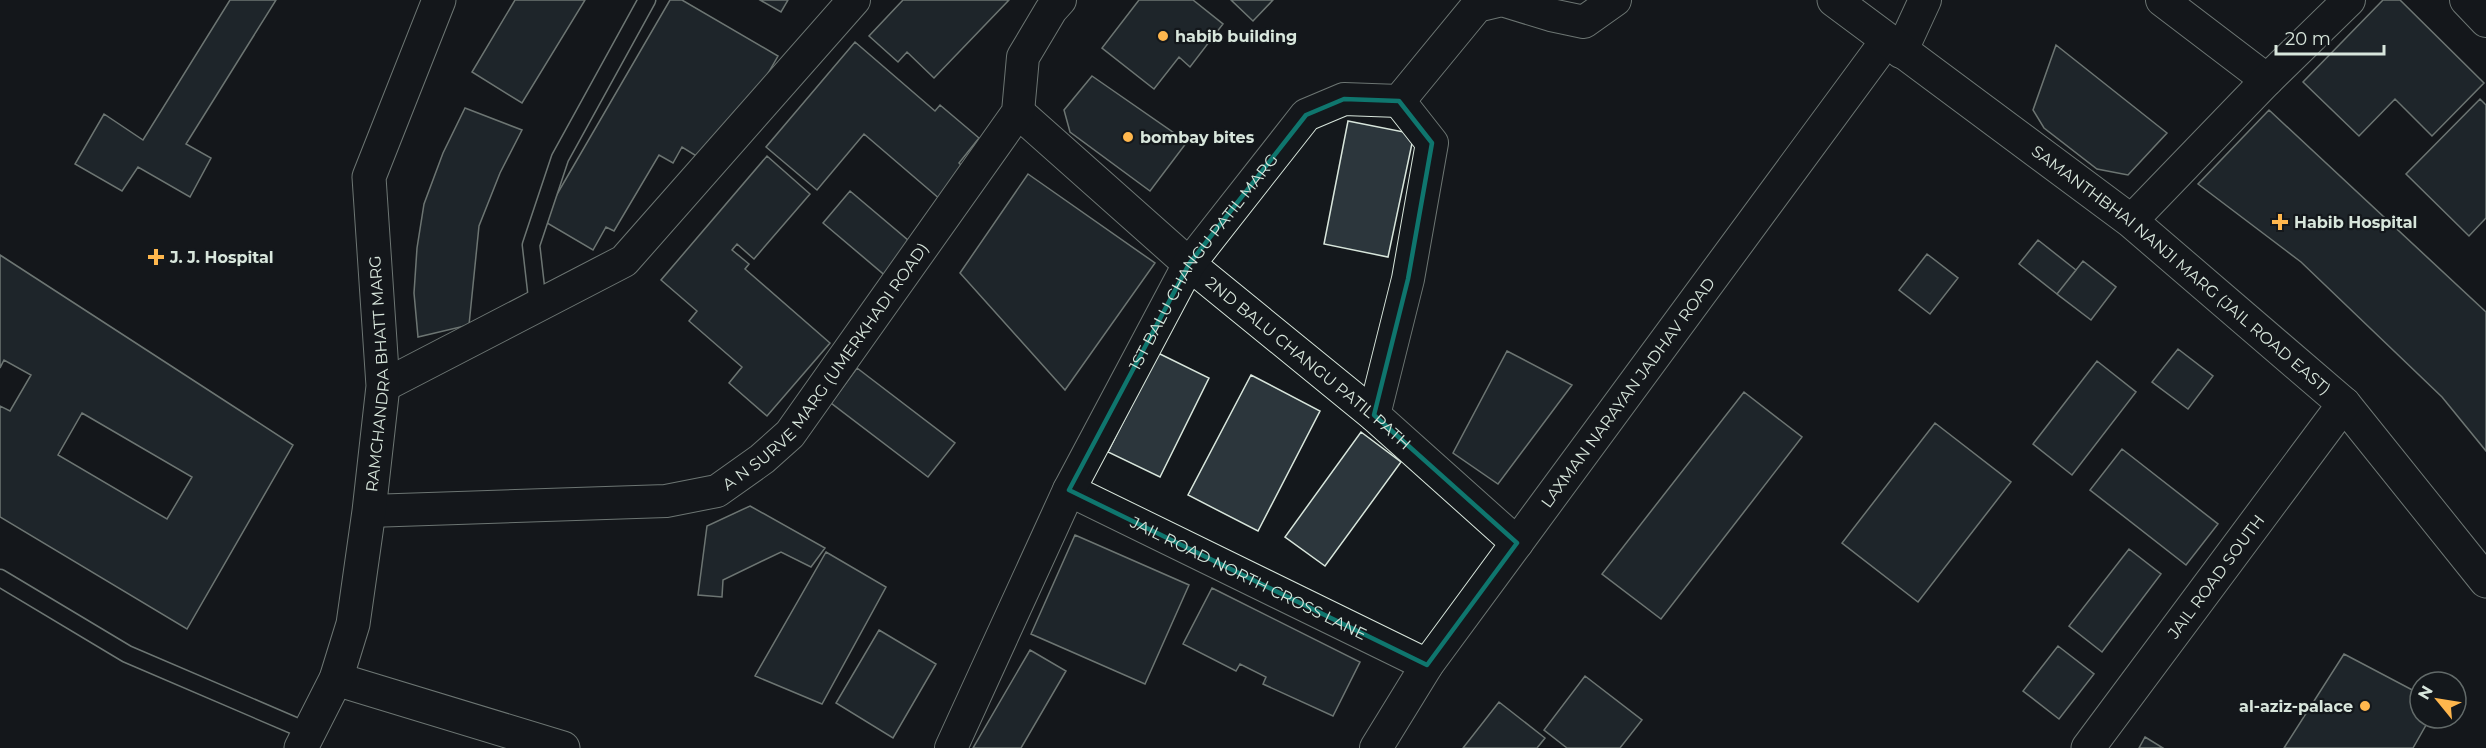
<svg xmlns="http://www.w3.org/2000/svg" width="2486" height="748" viewBox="0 0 2486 748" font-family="Montserrat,sans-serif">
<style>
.building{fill:#2c363c;stroke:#d8e6dc;stroke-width:1.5;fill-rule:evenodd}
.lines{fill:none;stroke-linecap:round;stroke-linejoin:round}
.service-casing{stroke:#d8e6dc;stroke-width:19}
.minor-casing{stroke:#d8e6dc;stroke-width:34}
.tertiary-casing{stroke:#d8e6dc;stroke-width:35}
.service{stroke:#14181c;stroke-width:16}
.minor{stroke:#14181c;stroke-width:32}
.tertiary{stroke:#14181c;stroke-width:33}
.marked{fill:none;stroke:#0f766e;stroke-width:4.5;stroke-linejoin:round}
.poi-dot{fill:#ffb74d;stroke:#14181c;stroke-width:2}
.labels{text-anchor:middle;stroke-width:4.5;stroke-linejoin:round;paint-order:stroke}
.poi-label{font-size:16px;font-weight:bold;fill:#d8e6dc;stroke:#14181c;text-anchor:start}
.street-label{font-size:16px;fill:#d8e6dc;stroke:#14181c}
</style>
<rect width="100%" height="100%" fill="#14181c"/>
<path class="building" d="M 230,0 L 276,0 L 186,144 L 211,158 L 190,197 L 138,167 L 122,191 L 75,164 L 104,114 L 143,140 Z
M 515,0 L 585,0 L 522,103 L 472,72 Z
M 670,0 L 682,0 L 778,56 L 739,124 L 706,162 L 682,147 L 673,163 L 659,155 L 614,231 L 606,227 L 593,250 L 542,220 Z
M 760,0 L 788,0 L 781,12 Z
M 903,0 L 1009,0 L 934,78 L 907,52 L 898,62 L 869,36 Z
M 1139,0 L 1193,0 L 1223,24 L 1190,67 L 1179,57 L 1154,89 L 1102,48 Z
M 1231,0 L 1273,0 L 1253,21 Z
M 2383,0 L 2400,0 L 2484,83 L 2432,136 L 2395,99 L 2359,136 L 2303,82 Z
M 855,42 L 935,111 L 940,105 L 979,138 L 959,163 L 966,170 L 941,200 L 864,134 L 817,190 L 766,147 Z
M 2056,45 L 2167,133 L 2128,175 L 2097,169 L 2044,128 L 2033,110 Z
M 1092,76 L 1187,142 L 1150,191 L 1070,132 L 1064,110 Z
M 2480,99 L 2486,105 L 2486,218 L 2469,236 L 2406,174 Z
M 465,108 L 522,130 L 500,173 L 479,226 L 469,325 L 418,337 L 414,293 L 417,248 L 424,204 L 443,153 Z
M 2269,110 L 2486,312 L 2486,451 L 2442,397 L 2301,262 L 2198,184 Z
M 1348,121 L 1414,134 L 1388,257 L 1324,244 Z
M 767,156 L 810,194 L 754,259 L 737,244 L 732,250 L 749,264 L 745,269 L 830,343 L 767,416 L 729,383 L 742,367 L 689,321 L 697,311 L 661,280 Z
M 1028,174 L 1155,263 L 1065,390 L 960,273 Z
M 850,191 L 915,246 L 894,283 L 823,223 Z
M 2038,240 L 2076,270 L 2057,294 L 2019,264 Z
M 1927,254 L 1958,278 L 1930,314 L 1899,290 Z
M 0,255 L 293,445 L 187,629 L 0,517 L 0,406 L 10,411 L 31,375 L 4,360 L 0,368 ZM 82,413 L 192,477 L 167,519 L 58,455 Z
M 2083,261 L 2116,287 L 2091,320 L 2057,294 Z
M 2178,349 L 2213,376 L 2188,409 L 2152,382 Z
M 1507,351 L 1572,385 L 1498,484 L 1453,453 Z
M 1158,353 L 1209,378 L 1160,477 L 1108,452 Z
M 2097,361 L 2136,392 L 2072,475 L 2033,444 Z
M 857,368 L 955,443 L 928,477 L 831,403 Z
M 1251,375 L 1320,411 L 1258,531 L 1188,495 Z
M 1744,392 L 1802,437 L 1661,619 L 1602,574 Z
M 1935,423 L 2011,482 L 1918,602 L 1842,543 Z
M 1361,432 L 1401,462 L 1325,566 L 1285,537 Z
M 2122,449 L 2218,524 L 2186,565 L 2090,490 Z
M 750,506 L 825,548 L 811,567 L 781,552 L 723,580 L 722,597 L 698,595 L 707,526 Z
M 1075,535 L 1189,585 L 1145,684 L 1031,634 Z
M 2129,549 L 2161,574 L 2102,652 L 2069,626 Z
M 826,552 L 886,587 L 822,704 L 755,676 Z
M 1212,588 L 1360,662 L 1333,716 L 1263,684 L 1266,677 L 1240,664 L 1236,671 L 1183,644 Z
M 879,630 L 936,664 L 893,738 L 836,703 Z
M 2058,646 L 2094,674 L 2059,719 L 2023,691 Z
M 1030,650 L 1066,671 L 1021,748 L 973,748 Z
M 2344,654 L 2420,694 L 2420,718 L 2430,718 L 2413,748 L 2284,748 Z
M 1585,676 L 1642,720 L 1620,748 L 1567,748 L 1544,730 Z
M 1499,702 L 1545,738 L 1537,748 L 1463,748 Z
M 2145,737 L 2163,748 L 2139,748 Z"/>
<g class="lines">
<defs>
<path id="service" d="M 538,306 L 531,245 L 560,158 L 647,0
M 0,578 L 127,654 L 309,732"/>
<g id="minor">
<path d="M 2162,0 L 2267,80"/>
<path d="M 2466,0 L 2486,21"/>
<path d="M 1901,52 L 1925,0"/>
<path id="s1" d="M 1018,112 L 1189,264 L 1374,415 L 1517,543"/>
<path d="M 2131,221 L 2267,80 L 2349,0"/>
<path d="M 383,386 L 624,261 L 854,0"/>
<path d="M 1374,415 L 1408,279 L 1432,143 L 1399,101"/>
<path id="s2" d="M 1069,490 L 1427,665"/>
<path id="s3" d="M 369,511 L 666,501 L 717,491 L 762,459 L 790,434 L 1018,112 L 1023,57 L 1051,10 L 1060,0"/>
<path id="s4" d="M 951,748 L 1069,490 L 1189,264 L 1306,115 L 1344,99 L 1399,101 L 1477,6 L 1502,0 L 1551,15 L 1584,22 L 1615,0"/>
<path id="s5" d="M 1376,748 L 1427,665 L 1887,40"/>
</g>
<g id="tertiary">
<path id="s6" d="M 1834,0 L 2131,221 L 2344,404 L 2486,581"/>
<path d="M 336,679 L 563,748"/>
<path id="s7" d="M 301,748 L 336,679 L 353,624 L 369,511 L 383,386 L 369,177 L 439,0"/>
<path id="s8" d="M 2088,748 L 2344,404"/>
</g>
</defs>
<use href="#service" class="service-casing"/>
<use href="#minor" class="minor-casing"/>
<use href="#tertiary" class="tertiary-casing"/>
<use href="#service" class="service"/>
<use href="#minor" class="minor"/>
<use href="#tertiary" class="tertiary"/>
</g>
<path d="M0 0H2486V748H0ZM 1344,99 L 1399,101 L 1432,143 L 1408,279 L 1374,415 L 1517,543 L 1427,665 L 1069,490 L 1189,264 L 1306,115 Z" fill="#14181c" fill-opacity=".55" fill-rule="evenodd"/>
<path class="marked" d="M 1344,99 L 1399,101 L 1432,143 L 1408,279 L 1374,415 L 1517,543 L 1427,665 L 1069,490 L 1189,264 L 1306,115 Z"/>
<g class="poi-dot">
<circle cx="1163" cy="36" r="6"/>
<circle cx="1128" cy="137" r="6"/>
<path d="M2277 213h6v6h6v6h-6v6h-6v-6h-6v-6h6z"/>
<path d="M153 248h6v6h6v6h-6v6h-6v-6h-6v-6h6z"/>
<circle cx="2365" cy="706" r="6"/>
</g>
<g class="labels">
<g class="poi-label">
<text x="1175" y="42">habib building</text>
<text x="1140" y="143">bombay bites</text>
<text x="2294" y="228">Habib Hospital</text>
<text x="170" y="263">J. J. Hospital</text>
<text x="2353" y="712" text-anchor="end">al-aziz-palace</text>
</g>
<g class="street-label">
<text dy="6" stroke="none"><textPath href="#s4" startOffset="549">1ST BALU CHANGU PATIL MARG</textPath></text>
<text dy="6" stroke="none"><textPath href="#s6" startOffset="440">SAMANTHBHAI NANJI MARG (JAIL ROAD EAST)</textPath></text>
<text dy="6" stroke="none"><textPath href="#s1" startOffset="384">2ND BALU CHANGU PATIL PATH</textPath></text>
<text dy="6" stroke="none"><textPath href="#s3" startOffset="516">A N SURVE MARG (UMERKHADI ROAD)</textPath></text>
<text dy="6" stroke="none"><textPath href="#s7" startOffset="387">RAMCHANDRA BHATT MARG</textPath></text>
<text dy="6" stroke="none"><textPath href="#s5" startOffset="436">LAXMAN NARAYAN JADHAV ROAD</textPath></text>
<text dy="6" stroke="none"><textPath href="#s8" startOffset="214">JAIL ROAD SOUTH</textPath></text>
<text dy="6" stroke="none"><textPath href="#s2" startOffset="200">JAIL ROAD NORTH CROSS LANE</textPath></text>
</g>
</g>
<g transform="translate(2438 700) rotate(300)"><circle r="28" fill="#14181c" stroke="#626a69" stroke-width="1.5"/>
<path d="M0-4.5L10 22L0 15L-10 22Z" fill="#ffb74d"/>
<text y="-9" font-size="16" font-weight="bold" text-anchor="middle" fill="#d8e6dc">N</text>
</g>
<path d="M2276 45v9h108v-9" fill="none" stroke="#d8e6dc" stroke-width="3"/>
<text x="2285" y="45" font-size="18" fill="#d8e6dc" stroke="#14181c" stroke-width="4.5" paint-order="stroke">20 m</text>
</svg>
